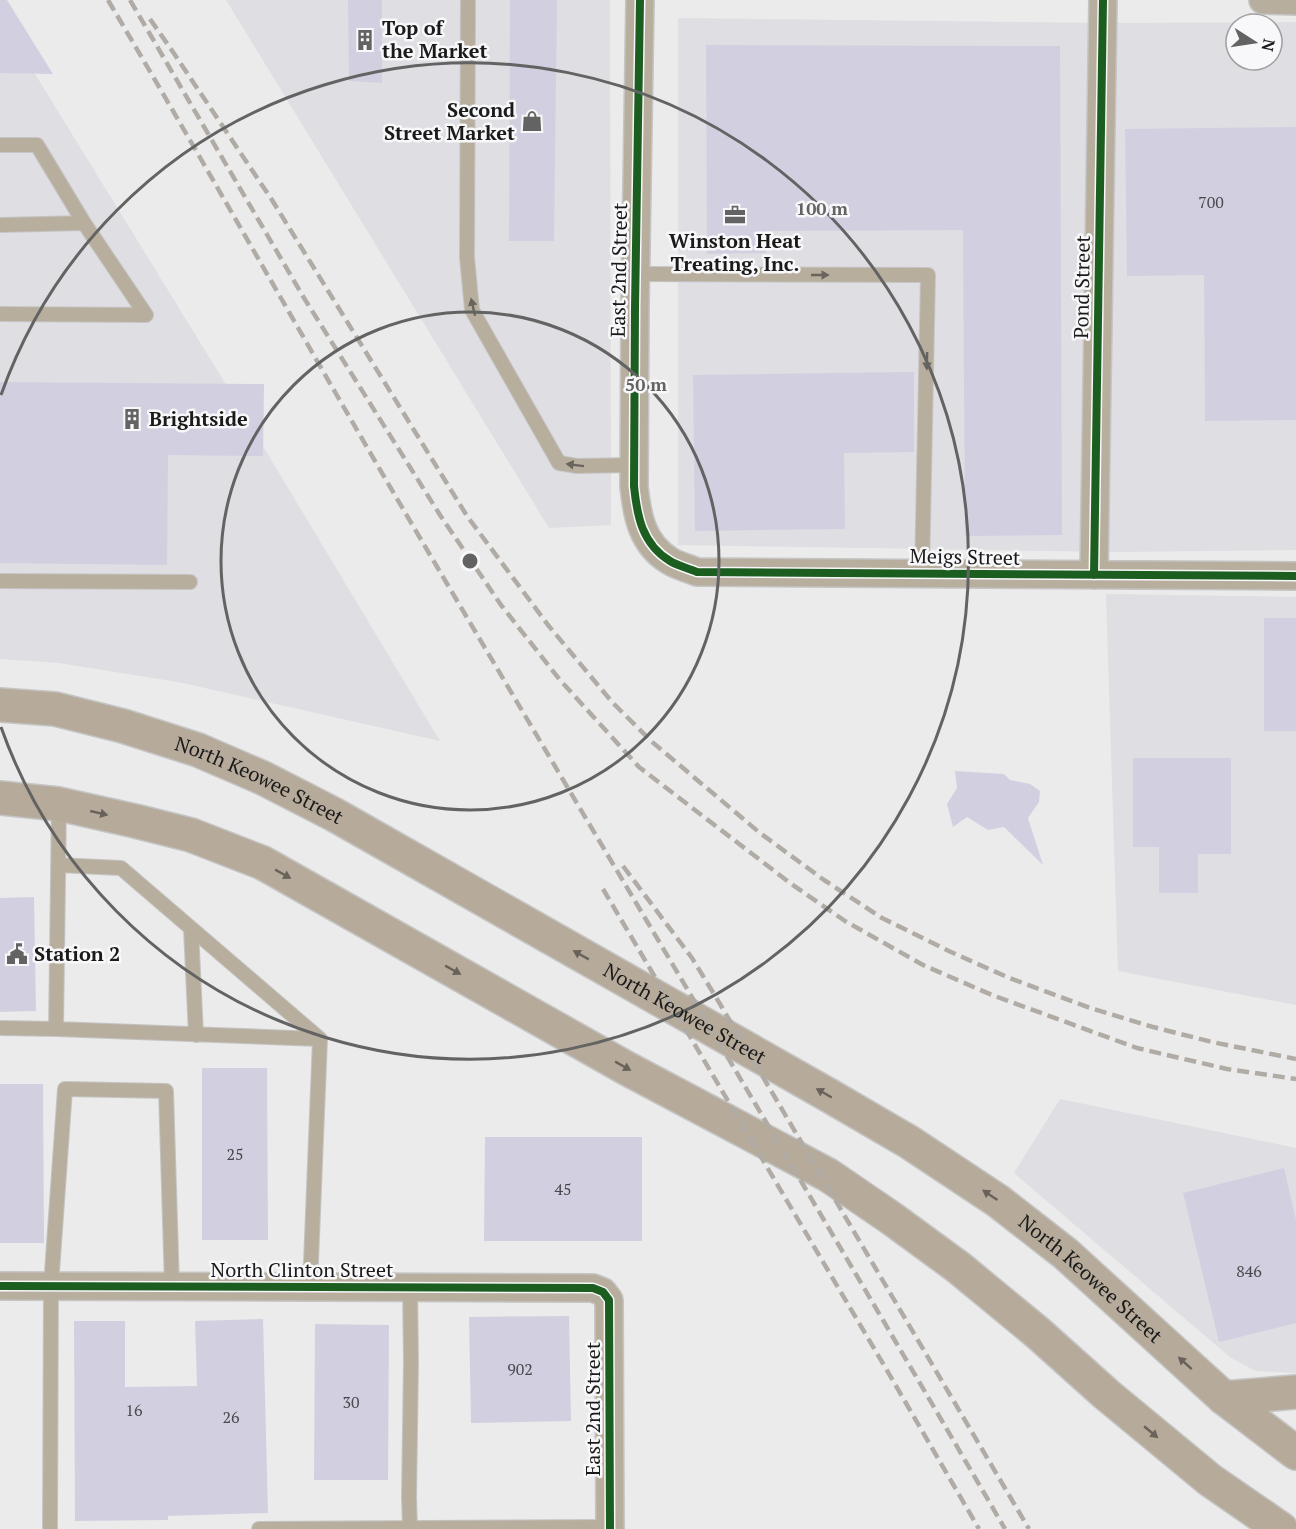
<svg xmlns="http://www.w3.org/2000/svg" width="1296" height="1529" viewBox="0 0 1296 1529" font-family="'PT Serif',serif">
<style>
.built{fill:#dedee3;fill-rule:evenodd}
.building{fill:#d2d0e0}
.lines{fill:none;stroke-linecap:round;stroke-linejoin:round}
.service-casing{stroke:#c5c5c5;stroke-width:16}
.minor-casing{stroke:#c5c5c5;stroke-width:30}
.secondary-casing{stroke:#c5c5c5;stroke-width:36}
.service{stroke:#b8ae9e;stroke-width:14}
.minor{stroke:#b8ae9e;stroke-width:27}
.secondary{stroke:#b6ab9a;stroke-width:33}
.rail{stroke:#b0aba4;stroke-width:4.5;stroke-dasharray:12 6;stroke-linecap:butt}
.cycleway-casing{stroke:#f8f7f9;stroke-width:11}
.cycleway{stroke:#1b5e20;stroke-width:8}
.oneway{fill:#69645c}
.oneway2{fill:#68625a}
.ring{fill:none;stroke:#636363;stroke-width:3}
.labels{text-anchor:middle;stroke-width:5;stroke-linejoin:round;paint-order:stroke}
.number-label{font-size:16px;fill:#48484c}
.poi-label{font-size:20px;font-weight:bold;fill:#1a1a1a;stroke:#f8f7f9;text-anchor:start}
.street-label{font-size:20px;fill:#1a1a1a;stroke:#f8f7f9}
.centre{fill:#636363;stroke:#f8f7f9;stroke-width:3}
.ring-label{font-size:18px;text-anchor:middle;font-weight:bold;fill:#636363;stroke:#f8f7f9;stroke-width:5;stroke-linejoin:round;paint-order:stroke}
</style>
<rect width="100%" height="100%" fill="#ebebeb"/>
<path class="built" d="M 226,0 L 610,0 L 611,525 L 549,528 Z
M 0,17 L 225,383 L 440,741 L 178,682 L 59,663 L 0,659 Z
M 678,18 L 1113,23 L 1296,22 L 1296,550 L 1114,552 L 678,545 ZM 1236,24 L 1272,24 L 1272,60 L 1236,60 Z
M 1106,594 L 1296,597 L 1296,1005 L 1118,971 Z
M 1060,1099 L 1296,1148 L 1296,1373 L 1256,1371 L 1231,1358 L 1014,1173 Z"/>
<path class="building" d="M 0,0 L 7,0 L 53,74 L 0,73 Z
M 348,0 L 382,0 L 382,83 L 349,81 Z
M 510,0 L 557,0 L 554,241 L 509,241 Z
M 706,45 L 1060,46 L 1062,535 L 965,536 L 963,230 L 766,231 L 766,253 L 707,254 Z
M 1296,127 L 1296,420 L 1205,421 L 1204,275 L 1127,276 L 1125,129 Z
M 914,372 L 914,452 L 844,453 L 845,529 L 695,531 L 693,375 Z
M 0,382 L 264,384 L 263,456 L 168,455 L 167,565 L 0,563 Z
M 1264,618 L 1296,618 L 1296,731 L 1264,731 Z
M 1133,758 L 1231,758 L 1231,854 L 1198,854 L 1198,893 L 1159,893 L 1159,847 L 1133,847 Z
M 955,771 L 1004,774 L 1010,780 L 1030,784 L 1040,791 L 1039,802 L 1028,818 L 1043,865 L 1004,827 L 988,830 L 967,817 L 953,827 L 947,804 L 957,788 Z
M 34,897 L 36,1011 L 0,1012 L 0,898 Z
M 202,1068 L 267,1068 L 268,1240 L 202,1240 Z
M 0,1084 L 43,1084 L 44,1243 L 0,1243 Z
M 485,1137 L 642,1137 L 642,1241 L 484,1241 Z
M 1284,1168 L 1296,1220 L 1296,1323 L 1219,1342 L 1183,1193 Z
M 569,1316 L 571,1421 L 471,1423 L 469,1317 Z
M 263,1319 L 268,1513 L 168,1516 L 168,1520 L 75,1521 L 74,1321 L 125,1321 L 125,1387 L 197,1386 L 195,1321 Z
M 315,1324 L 389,1325 L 388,1480 L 314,1480 Z"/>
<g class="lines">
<defs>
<path id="service" d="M 468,0 L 467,257 L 472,310 L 559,463 L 577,466 L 634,465
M 0,145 L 37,145 L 84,223 L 146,315 L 0,314
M 0,225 L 84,223
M 635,274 L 928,275 L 922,573
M 0,581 L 190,582
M 58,865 L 121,868 L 320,1039
M 191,929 L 196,1035
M 0,1028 L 56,1029 L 59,804
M 56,1029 L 320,1039
M 310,1287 L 320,1039
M 410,1287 L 411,1362 L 409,1497 L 410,1528
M 50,1529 L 51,1286 L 65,1089 L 166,1091 L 172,1286
M 259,1529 L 610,1527"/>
<path id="minor" d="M 640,0 L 635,308 L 634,486 C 637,516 642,544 670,561 C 678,566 688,568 697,572 L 1296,576
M 1263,0 L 1296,1
M 1094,575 L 1103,0
M 0,1286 L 593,1288 L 603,1292 L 609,1300 L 610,1529"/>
<g id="secondary">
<path id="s1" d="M 0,705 L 55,709 L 123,726 L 198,750 L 263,778 L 335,815 L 830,1096 L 909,1142 L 998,1201 L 1066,1254 L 1224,1398 L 1296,1453"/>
<path d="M 0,798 L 59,804 L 135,821 L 191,835 L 263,863 L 626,1068 L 828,1175 L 891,1218 L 958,1267 L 1038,1333 L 1106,1394 L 1210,1480 L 1281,1529"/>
<path d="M 1224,1398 L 1296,1392"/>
</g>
</defs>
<use href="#service" class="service-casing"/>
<use href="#minor" class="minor-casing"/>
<use href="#secondary" class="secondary-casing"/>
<use href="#service" class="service"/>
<use href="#minor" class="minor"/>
<use href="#secondary" class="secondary"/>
<path class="rail" d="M 108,0 C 208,169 304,340 403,509 C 603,849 807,1188 1005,1529
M 130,0 L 304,298 L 440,515 L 501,605 L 560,680 L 639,767 L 790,883 L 845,921 L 923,965 L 992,995 L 1137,1048 L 1227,1069 L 1296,1079
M 150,19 L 173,52 L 272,200 L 467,516 L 548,625 L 612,702 L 651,741 L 760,833 L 824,880 L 882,918 L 951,952 L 1007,977 L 1090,1008 L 1153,1027 L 1212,1042 L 1296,1059
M 623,866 L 692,958 L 720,1004 L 1029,1529
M 603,889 L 885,1367 L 979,1529"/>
<defs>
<path id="cycleway" d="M 640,0 L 635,308 L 634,486 C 637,516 642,544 670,561 C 678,566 688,568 697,572 L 1296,576
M 1094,575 L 1103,0
M 0,1286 L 593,1288 L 603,1292 L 609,1300 L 610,1529"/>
</defs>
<use href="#cycleway" class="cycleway-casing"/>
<use href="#cycleway" class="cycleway"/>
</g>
<defs><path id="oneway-solid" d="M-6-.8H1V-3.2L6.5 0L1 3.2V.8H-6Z" transform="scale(1.5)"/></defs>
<g class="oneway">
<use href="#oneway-solid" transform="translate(820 275)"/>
<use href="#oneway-solid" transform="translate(473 307) rotate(-103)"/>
<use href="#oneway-solid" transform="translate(927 361) rotate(91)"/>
<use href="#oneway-solid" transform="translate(575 465) rotate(-173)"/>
</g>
<g class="oneway2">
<use href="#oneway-solid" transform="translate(99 813) rotate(13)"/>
<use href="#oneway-solid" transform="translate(283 874) rotate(29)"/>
<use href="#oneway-solid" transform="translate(581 955) rotate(-151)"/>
<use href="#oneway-solid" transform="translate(453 970) rotate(29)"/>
<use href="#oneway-solid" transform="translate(623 1066) rotate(29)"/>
<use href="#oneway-solid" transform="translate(824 1093) rotate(-150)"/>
<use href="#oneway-solid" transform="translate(990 1195) rotate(-146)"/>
<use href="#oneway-solid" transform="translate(1185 1363) rotate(-138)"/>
<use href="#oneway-solid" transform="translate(1151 1432) rotate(40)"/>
</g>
<g class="ring">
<circle cx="470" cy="561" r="249"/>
<path d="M1 395A498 498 0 1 1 1 727"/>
</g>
<defs>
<symbol id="building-bare" viewBox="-9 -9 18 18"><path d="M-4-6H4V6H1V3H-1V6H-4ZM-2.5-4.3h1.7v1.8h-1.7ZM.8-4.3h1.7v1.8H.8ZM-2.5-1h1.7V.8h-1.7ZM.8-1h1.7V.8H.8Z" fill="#636363" stroke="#f8f7f9" stroke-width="2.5" paint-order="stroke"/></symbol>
<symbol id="shop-bare" viewBox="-9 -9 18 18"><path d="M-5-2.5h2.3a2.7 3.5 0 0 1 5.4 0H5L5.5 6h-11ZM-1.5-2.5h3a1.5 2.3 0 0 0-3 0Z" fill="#636363" stroke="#f8f7f9" stroke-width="2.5" paint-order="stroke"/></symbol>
<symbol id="office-bare" viewBox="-9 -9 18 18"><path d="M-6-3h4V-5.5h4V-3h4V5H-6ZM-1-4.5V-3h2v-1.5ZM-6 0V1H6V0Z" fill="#636363" stroke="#f8f7f9" stroke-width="2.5" paint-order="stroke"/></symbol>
<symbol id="civic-bare" viewBox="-9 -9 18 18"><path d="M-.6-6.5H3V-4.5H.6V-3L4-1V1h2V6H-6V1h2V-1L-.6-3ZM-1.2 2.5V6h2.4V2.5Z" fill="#636363" stroke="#f8f7f9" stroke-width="2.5" paint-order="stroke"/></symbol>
</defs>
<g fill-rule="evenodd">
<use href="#building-bare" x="350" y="25" width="30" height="30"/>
<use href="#shop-bare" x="517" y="106" width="30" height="30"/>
<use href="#office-bare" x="720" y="200" width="30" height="30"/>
<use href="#building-bare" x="117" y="404" width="30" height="30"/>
<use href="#civic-bare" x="2" y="939" width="30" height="30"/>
</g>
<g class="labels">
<g class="number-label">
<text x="1211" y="208">700</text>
<text x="235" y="1160">25</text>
<text x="563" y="1195">45</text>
<text x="1249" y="1277">846</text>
<text x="520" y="1375">902</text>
<text x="351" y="1408">30</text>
<text x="134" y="1416">16</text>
<text x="231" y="1423">26</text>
</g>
<g class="poi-label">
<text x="382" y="35">Top of<tspan x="382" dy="23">the Market</tspan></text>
<text x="515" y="117" text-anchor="end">Second<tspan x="515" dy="23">Street Market</tspan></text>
<text x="735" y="248" text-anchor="middle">Winston Heat<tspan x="735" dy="23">Treating, Inc.</tspan></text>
<text x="149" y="426">Brightside</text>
<text x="34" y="961">Station 2</text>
</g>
<g class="street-label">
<text transform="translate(619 270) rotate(-89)" y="7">East 2nd Street</text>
<text transform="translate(1082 287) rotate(-89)" y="7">Pond Street</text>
<text transform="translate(965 557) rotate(1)" y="7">Meigs Street</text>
<text dy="7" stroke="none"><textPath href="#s1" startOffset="272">North Keowee Street</textPath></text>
<text dy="7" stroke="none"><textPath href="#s1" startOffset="758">North Keowee Street</textPath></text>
<text x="302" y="1277">North Clinton Street</text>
<text dy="7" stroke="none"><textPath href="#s1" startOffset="1244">North Keowee Street</textPath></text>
<text transform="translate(593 1409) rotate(-90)" y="7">East 2nd Street</text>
</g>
</g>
<circle cx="470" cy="561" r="9" class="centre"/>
<g class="ring-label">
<text x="822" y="215">100 m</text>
<text x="646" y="391">50 m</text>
</g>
<g transform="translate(1254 42) rotate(102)"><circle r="28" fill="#f8f7f9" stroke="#9f9fa0" stroke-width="1.5"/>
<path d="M0-4.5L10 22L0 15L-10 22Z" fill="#636363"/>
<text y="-9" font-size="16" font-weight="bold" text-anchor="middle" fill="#1a1a1a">N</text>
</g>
</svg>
